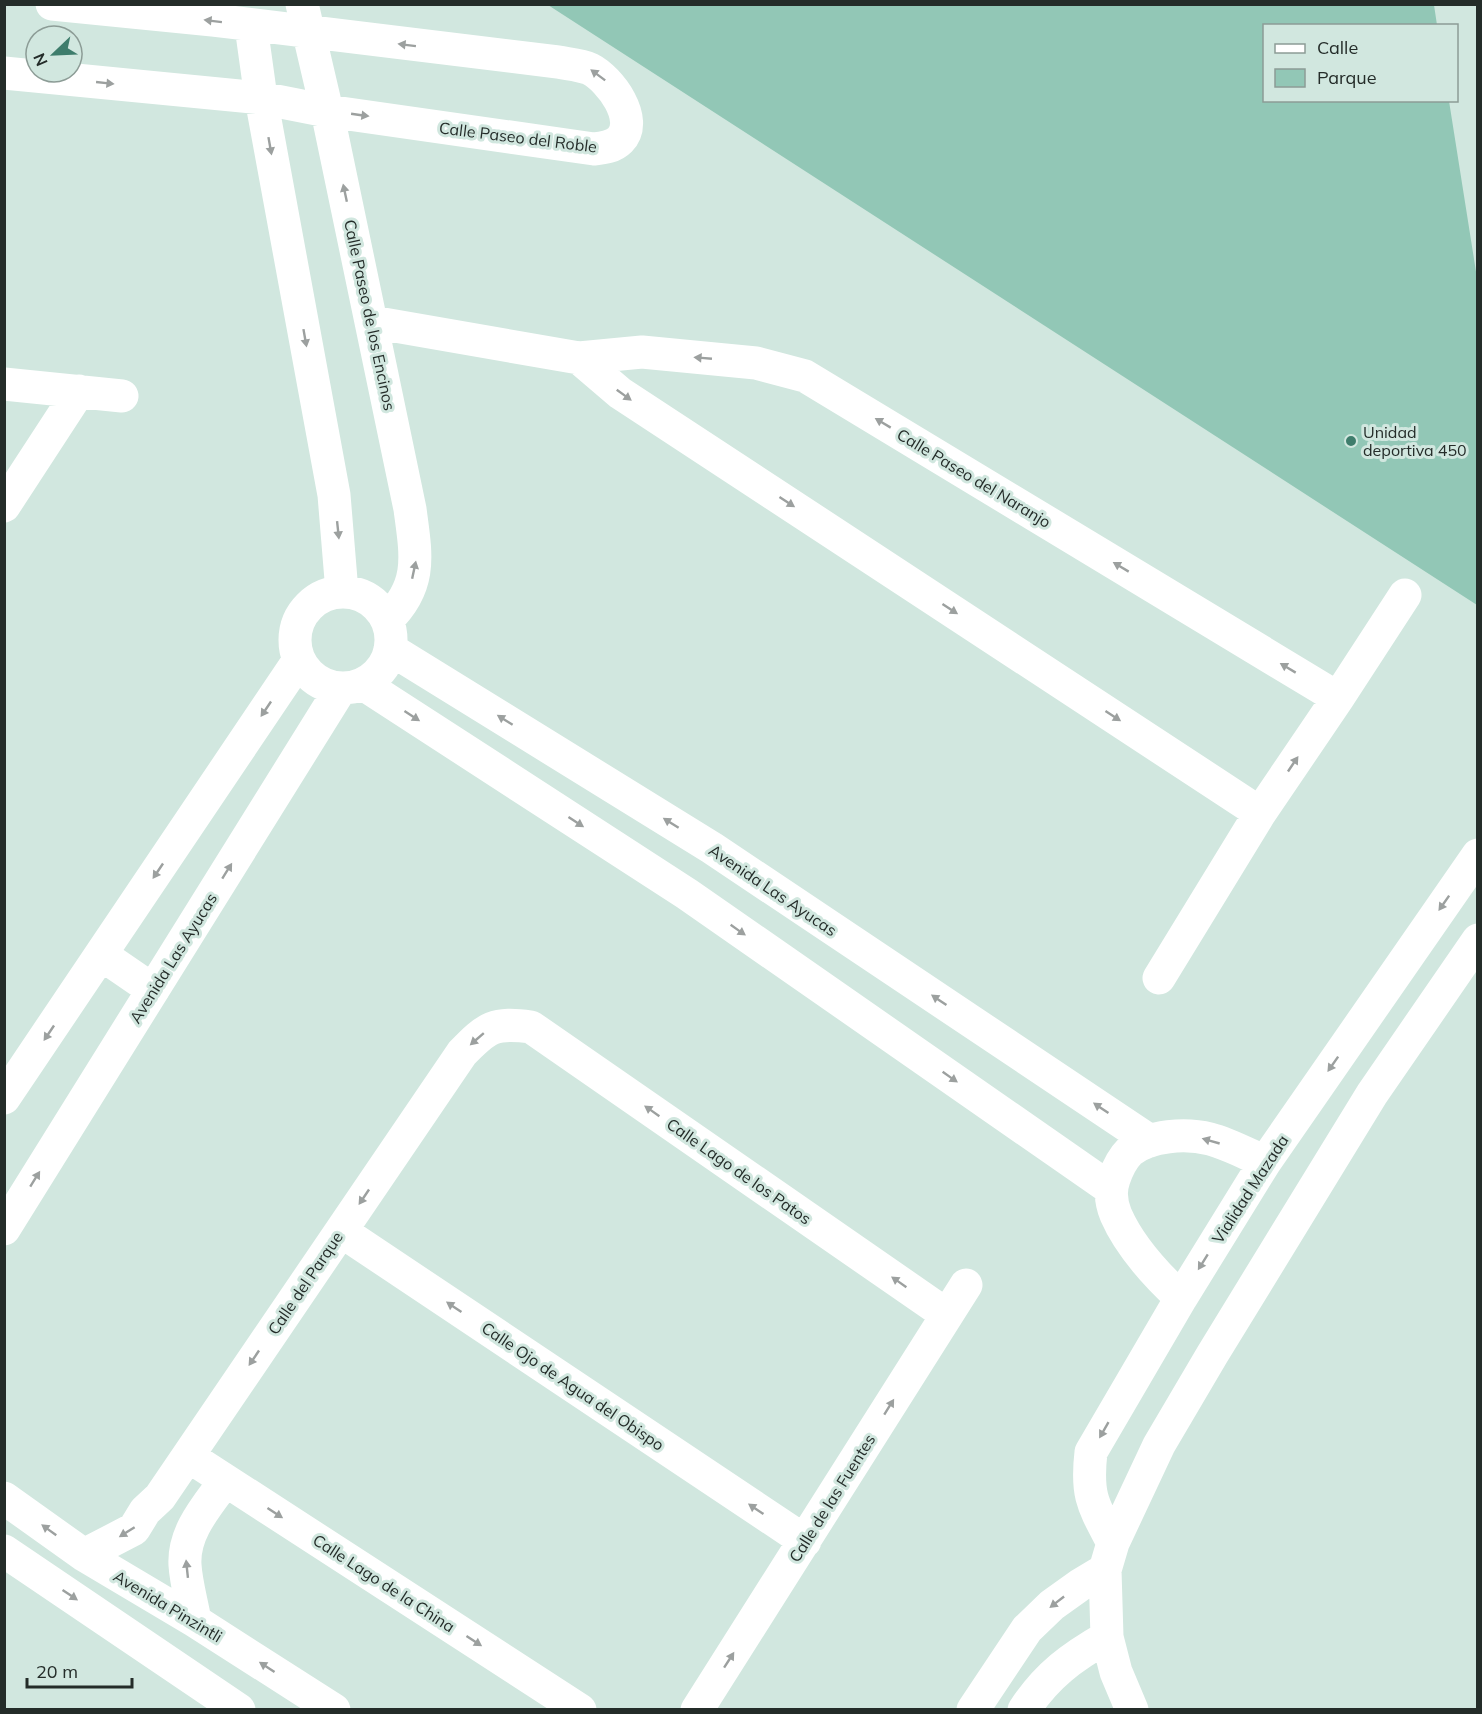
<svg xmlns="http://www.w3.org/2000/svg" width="1482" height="1714" viewBox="0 0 1482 1714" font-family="Mulish,sans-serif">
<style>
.green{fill:#92c7b6}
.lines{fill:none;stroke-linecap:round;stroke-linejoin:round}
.minor{stroke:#fff;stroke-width:33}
.oneway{fill:#9ca09f}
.poi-dot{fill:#3e7d6c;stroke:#d1e7df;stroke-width:2}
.labels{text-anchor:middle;stroke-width:6;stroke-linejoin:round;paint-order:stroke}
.street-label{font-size:16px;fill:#242c29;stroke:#d1e7df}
.poi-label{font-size:16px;fill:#242c29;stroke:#d1e7df;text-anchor:start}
</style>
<rect width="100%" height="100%" fill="#d1e7df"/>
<path class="green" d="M 548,5 L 1434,5 L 1437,25 L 1264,26 L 1264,100 L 1449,101 L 1477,278 L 1477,605 Z"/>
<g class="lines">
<path class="minor" d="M 302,4 L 327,111 L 410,509 C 416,555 423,585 387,620
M 251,26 L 261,98 L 334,495 L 342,592
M 4,73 L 261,98 L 327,111 L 594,149 C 604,148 613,147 620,140 C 640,120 610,79 590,69 C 581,65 568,64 558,62 L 213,20 L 52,4
M 372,322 L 579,358 L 642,352 L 756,363 L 805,376 L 1338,698
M 579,358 L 620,393 L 1260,813
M 4,384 L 122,396
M 4,506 L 79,391
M295 640a48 48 0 1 1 96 0a48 48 0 1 1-96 0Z
M 390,649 L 712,848 L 1150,1141
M 363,684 L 687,894 L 1111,1189
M 102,955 L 153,990
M 1159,978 L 1260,813 L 1338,698 L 1405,595
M 4,1098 L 299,660
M 4,1229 L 341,688
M 341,1231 L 805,1541
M 1181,1298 C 1155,1274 1130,1247 1116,1215 C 1111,1203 1110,1190 1114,1179 C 1117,1170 1123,1158 1130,1151 C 1150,1135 1186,1133 1210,1139 C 1229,1144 1247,1154 1265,1162
M 188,1456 L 580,1710
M 4,1498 L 84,1555 L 195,1621 L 334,1710
M 1113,1543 C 1093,1505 1086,1496 1091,1452 L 1181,1298 L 1265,1162 L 1478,855
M 4,1551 L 239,1710
M 84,1555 L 134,1529 L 145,1511 L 160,1497 L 462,1053 C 487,1027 494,1022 531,1027 L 947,1315
M 195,1621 C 192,1603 186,1583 185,1565 C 183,1532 207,1506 225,1481
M 697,1710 L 966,1285
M 973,1710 L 1027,1629 L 1052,1605 L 1080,1585 L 1105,1570
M 1024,1710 C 1047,1675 1072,1657 1107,1637
M 1132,1710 L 1116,1672 L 1107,1637 L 1105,1570 L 1113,1543 L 1159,1445 L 1212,1355 L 1372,1094 L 1478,940"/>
</g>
<defs><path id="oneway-solid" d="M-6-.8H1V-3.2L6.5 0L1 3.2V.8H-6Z" transform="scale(1.5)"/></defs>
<g class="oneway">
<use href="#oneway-solid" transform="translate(213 21) rotate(-173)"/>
<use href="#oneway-solid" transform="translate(407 45) rotate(-173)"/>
<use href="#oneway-solid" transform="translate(598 75) rotate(-143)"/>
<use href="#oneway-solid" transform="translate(105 83) rotate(6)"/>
<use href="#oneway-solid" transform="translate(360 115) rotate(8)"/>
<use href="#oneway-solid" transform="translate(270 146) rotate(80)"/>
<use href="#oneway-solid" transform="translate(345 193) rotate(-102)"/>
<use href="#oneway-solid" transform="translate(305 338) rotate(80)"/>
<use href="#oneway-solid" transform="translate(703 358) rotate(-175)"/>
<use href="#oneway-solid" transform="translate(624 395) rotate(36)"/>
<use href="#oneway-solid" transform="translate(883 423) rotate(-149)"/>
<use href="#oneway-solid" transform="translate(787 502) rotate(33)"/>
<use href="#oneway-solid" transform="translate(338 530) rotate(84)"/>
<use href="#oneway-solid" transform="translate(1121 567) rotate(-149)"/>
<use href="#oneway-solid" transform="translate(414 570) rotate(-78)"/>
<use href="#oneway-solid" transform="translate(950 609) rotate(33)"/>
<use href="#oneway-solid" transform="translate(1288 668) rotate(-149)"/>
<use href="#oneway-solid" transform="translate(266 709) rotate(124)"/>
<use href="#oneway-solid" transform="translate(412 716) rotate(33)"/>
<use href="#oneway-solid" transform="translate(1113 716) rotate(33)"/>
<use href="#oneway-solid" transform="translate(505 720) rotate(-148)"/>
<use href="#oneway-solid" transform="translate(1293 764) rotate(-56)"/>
<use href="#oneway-solid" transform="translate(576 822) rotate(33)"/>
<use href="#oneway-solid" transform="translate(671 823) rotate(-148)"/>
<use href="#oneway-solid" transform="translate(158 871) rotate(124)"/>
<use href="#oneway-solid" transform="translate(227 871) rotate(-58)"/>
<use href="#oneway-solid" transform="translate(1444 903) rotate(125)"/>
<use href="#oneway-solid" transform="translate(738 930) rotate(35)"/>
<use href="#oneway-solid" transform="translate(939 1000) rotate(-146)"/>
<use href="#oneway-solid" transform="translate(49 1033) rotate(124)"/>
<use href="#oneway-solid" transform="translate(477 1039) rotate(139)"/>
<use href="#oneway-solid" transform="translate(1333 1064) rotate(125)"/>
<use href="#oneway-solid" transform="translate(950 1077) rotate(35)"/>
<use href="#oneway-solid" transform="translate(1101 1108) rotate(-146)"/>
<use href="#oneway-solid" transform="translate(652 1111) rotate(-145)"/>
<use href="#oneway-solid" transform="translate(1211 1141) rotate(-164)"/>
<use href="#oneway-solid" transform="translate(35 1179) rotate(-58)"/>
<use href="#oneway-solid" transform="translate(364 1197) rotate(124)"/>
<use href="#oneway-solid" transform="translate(1203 1262) rotate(122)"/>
<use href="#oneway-solid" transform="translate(899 1282) rotate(-145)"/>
<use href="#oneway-solid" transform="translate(454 1307) rotate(-146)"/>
<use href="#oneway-solid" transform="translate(254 1358) rotate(124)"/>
<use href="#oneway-solid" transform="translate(889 1407) rotate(-58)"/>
<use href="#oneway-solid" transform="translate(1104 1430) rotate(120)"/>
<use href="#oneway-solid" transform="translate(756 1509) rotate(-146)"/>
<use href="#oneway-solid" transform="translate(275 1513) rotate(33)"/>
<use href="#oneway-solid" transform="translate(49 1530) rotate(-144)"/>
<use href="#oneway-solid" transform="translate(127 1532) rotate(148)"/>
<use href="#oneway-solid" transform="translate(187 1569) rotate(-96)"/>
<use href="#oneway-solid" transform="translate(70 1595) rotate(34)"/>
<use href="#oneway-solid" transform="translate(1057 1602) rotate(142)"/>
<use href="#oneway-solid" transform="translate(474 1641) rotate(33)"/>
<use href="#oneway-solid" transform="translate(729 1660) rotate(-57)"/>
<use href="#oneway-solid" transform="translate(267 1667) rotate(-147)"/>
</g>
<circle class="poi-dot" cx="1351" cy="441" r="6"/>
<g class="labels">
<g class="street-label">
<text transform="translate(518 137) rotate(7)" y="6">Calle Paseo del Roble</text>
<text transform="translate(370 315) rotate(78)" y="6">Calle Paseo de los Encinos</text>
<text transform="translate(974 478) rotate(31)" y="6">Calle Paseo del Naranjo</text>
<text transform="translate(773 890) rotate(34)" y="6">Avenida Las Ayucas</text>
<text transform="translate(173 958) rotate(-58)" y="6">Avenida Las Ayucas</text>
<text transform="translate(739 1171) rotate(35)" y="6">Calle Lago de los Patos</text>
<text transform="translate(1250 1189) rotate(-57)" y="6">Vialidad Mazada</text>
<text transform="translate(305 1283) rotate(-56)" y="6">Calle del Parque</text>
<text transform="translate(573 1386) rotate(34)" y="6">Calle Ojo de Agua del Obispo</text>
<text transform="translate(832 1498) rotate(-58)" y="6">Calle de las Fuentes</text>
<text transform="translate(384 1583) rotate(33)" y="6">Calle Lago de la China</text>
<text transform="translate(168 1606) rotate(31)" y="6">Avenida Pinzintli</text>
</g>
<g class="poi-label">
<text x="1363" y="438">Unidad<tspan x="1363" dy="18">deportiva 450</tspan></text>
</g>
</g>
<rect width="1482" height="1714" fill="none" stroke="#242c29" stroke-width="12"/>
<rect x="1263" y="24" width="195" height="78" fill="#d1e7df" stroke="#8c9c96" stroke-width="1.5"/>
<rect x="1275" y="44" width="30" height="9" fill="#ffffff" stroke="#8c9c96" stroke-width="1.5"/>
<text x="1317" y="54" font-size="18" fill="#242c29">Calle</text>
<rect x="1275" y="69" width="30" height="18" fill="#92c7b6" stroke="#8c9c96" stroke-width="1.5"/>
<text x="1317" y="84" font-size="18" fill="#242c29">Parque</text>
<g transform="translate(54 54) rotate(247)"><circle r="28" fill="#d1e7df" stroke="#8c9c96" stroke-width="1.5"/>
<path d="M0-4.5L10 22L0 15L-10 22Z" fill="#3e7d6c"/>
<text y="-9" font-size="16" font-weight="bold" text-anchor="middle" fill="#242c29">N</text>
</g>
<path d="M27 1678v9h105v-9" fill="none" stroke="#242c29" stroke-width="3"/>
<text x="36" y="1678" font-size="18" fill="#242c29" stroke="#d1e7df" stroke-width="4.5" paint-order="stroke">20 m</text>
</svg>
